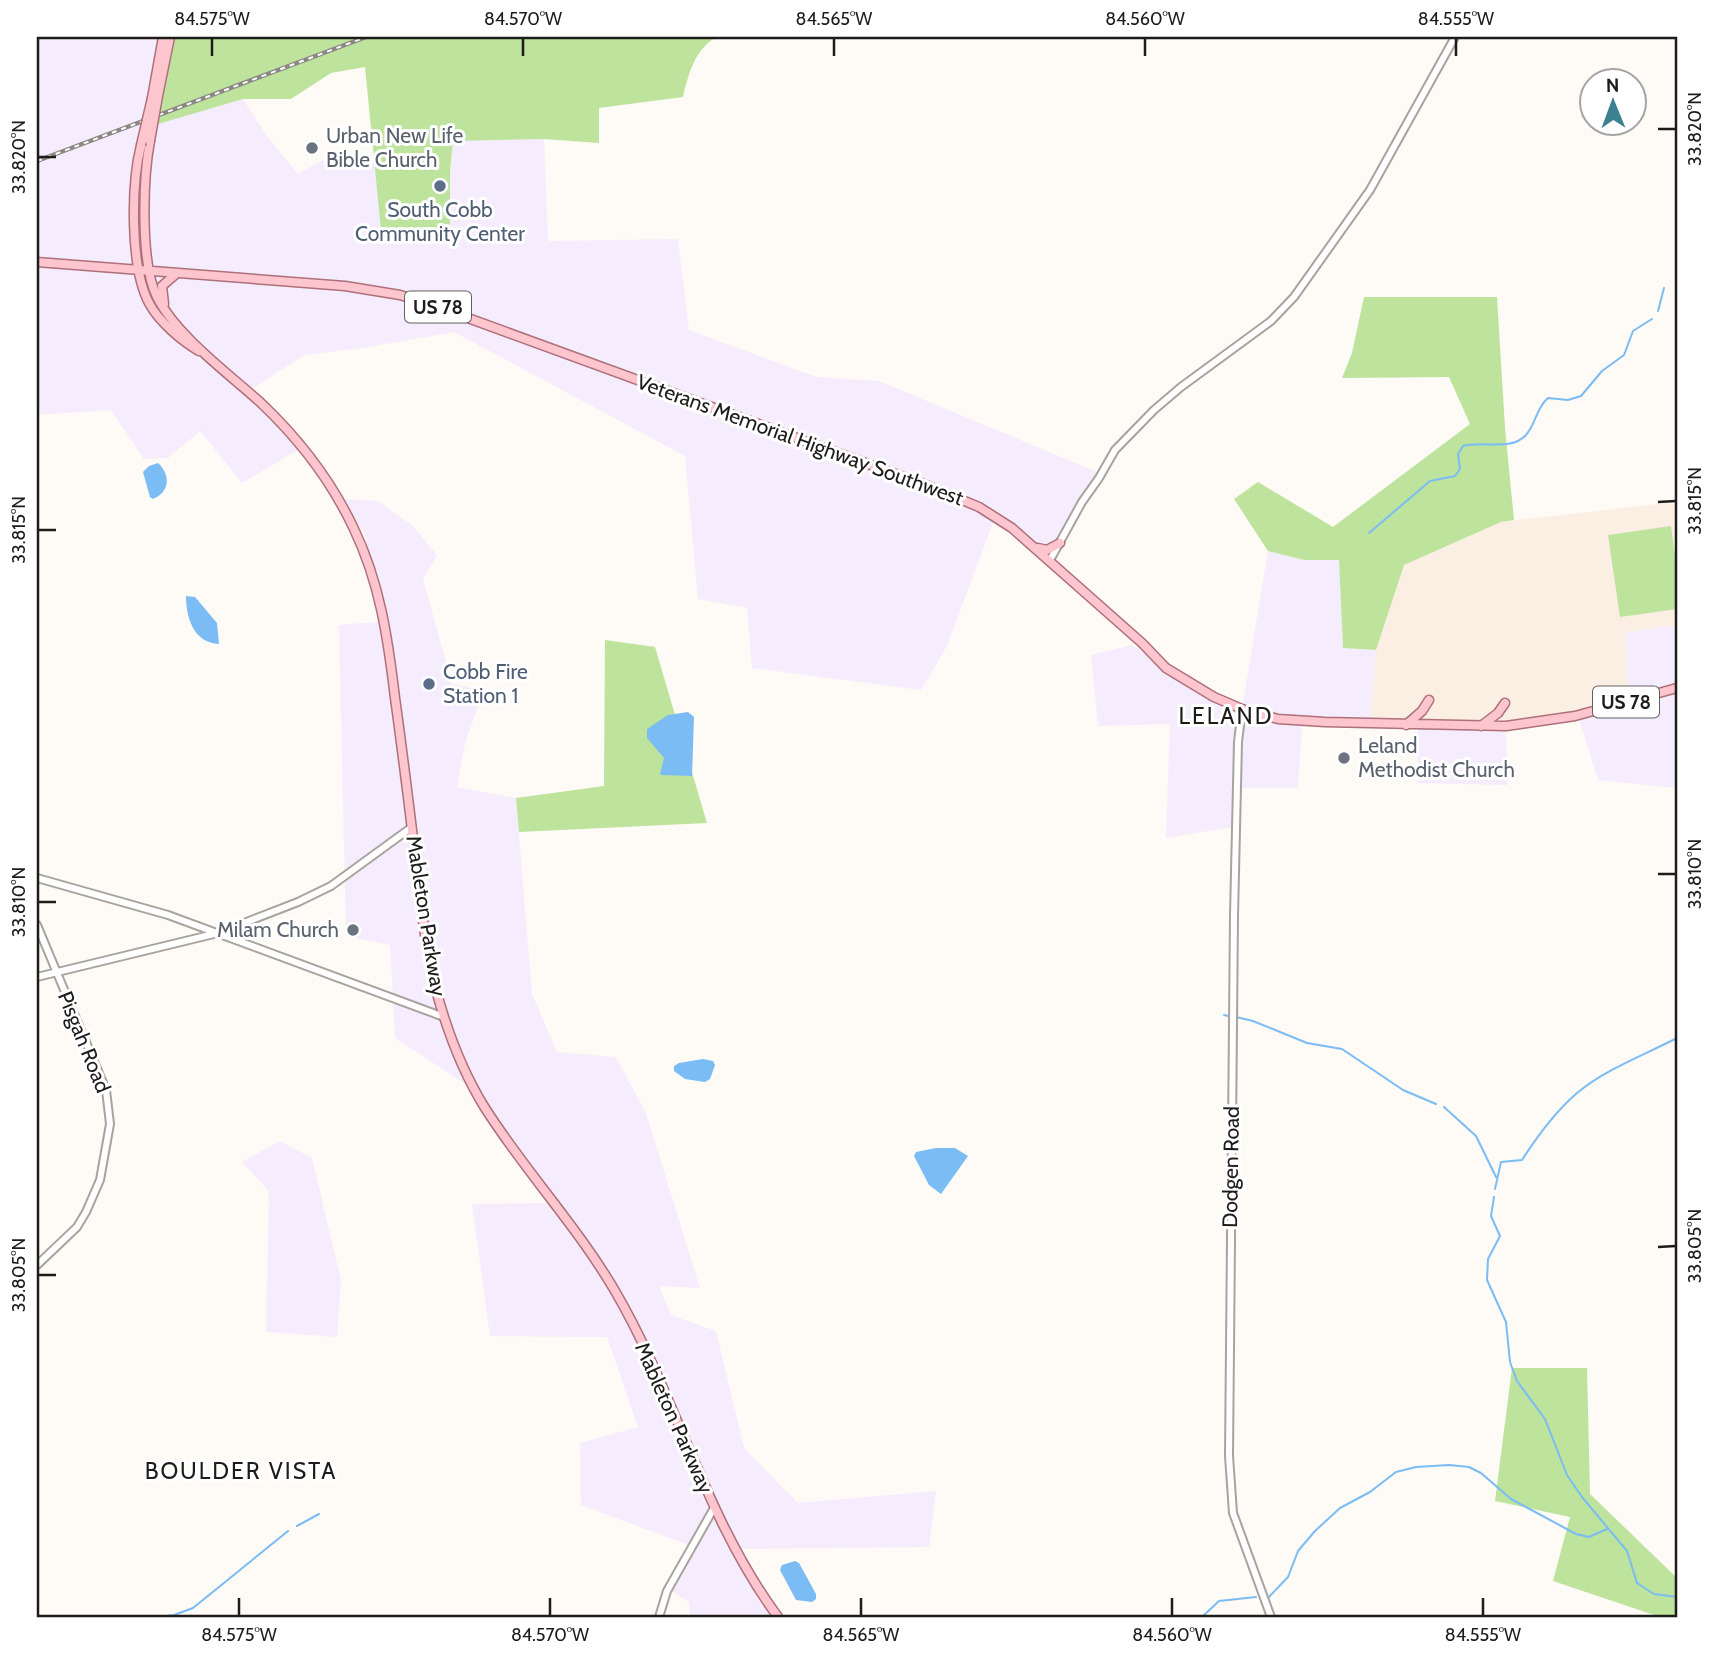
<svg xmlns="http://www.w3.org/2000/svg" width="1714" height="1654" viewBox="0 0 1714 1654" font-family="Cabin,sans-serif">
<style>
.commercial{fill:#f5edfd}
.built{fill:#fbefe3}
.green{fill:#bde39d}
.water{fill:#7abcf3}
.lines{fill:none;stroke-linecap:round;stroke-linejoin:round}
.stream{stroke:#7abcf3;stroke-width:2}
.minor-casing{stroke:#a9a39e;stroke-width:10}
.major-casing{stroke:#ae707a;stroke-width:11}
.minor{stroke:#fff;stroke-width:6}
.major{stroke:#fdc5ce;stroke-width:8}
.rail-casing{stroke:#8a8784;stroke-width:4.5}
.rail{stroke:#fff;stroke-width:2;stroke-dasharray:5;stroke-linecap:butt}
.major-bridge-casing{stroke:#ae707a;stroke-width:11;stroke-linecap:butt}
.major-bridge{stroke:#fdc5ce;stroke-width:8}
.ticks{fill:none;stroke:#1e1c1a;stroke-width:2.5}
.worship-dot{fill:#6b7280;stroke:#fff;stroke-width:2.5}
.service-dot{fill:#5c6f8a;stroke:#fff;stroke-width:2.5}
.labels{text-anchor:middle;stroke-width:6;stroke-linejoin:round;paint-order:stroke}
.shield{fill:#fff;stroke:#62605f;stroke-width:2}
.shield-label{font-size:19px;font-weight:bold;fill:#1e1c1a}
.worship-label{font-size:21px;fill:#5b616d;stroke:#fff;text-anchor:start}
.service-label{font-size:21px;fill:#4e5e75;stroke:#fff}
.street-label{font-size:21px;fill:#1e1c1a;stroke:#fff}
.neighbourhood-label{font-size:23px;letter-spacing:2px;fill:#1e1c1a;stroke:#fff}
.neatline{fill:none;stroke:#1e1c1a;stroke-width:2.5}
.ticks-label{font-size:18px;text-anchor:middle;fill:#1e1c1a}
</style>
<rect width="100%" height="100%" fill="#fefaf5"/>
<path class="commercial" d="M 37,37 L 171,37 L 158,123 L 243,99 L 267,136 L 298,174 L 330,156 L 375,155 L 382,240 L 450,237 L 450,172 L 453,140 L 544,139 L 548,241 L 678,239 L 689,330 L 816,377 L 879,381 L 1102,474 L 1049,558 L 995,517 L 947,646 L 921,690 L 752,668 L 747,608 L 698,599 L 685,456 L 454,332 L 363,348 L 304,355 L 249,391 L 303,447 L 242,483 L 200,431 L 168,458 L 144,459 L 111,410 L 37,415 Z
M 342,499 L 378,501 L 413,526 L 437,555 L 423,579 L 452,684 L 484,690 L 465,743 L 457,787 L 516,798 L 532,994 L 557,1052 L 616,1057 L 646,1113 L 700,1288 L 659,1286 L 671,1315 L 716,1331 L 744,1448 L 798,1503 L 936,1491 L 929,1547 L 736,1549 L 785,1617 L 690,1617 L 689,1602 L 671,1591 L 691,1546 L 581,1505 L 580,1443 L 638,1427 L 607,1337 L 490,1336 L 472,1204 L 556,1203 L 470,1087 L 395,1038 L 390,945 L 346,936 L 339,625 L 389,621 L 364,533 Z
M 1268,551 L 1304,560 L 1339,560 L 1343,648 L 1376,650 L 1370,723 L 1302,725 L 1298,788 L 1236,788 L 1238,826 L 1166,838 L 1170,724 L 1098,726 L 1091,655 L 1132,645 L 1218,703 L 1241,715 Z
M 1677,625 L 1677,788 L 1598,780 L 1577,713 L 1629,702 L 1625,632 Z
M 1417,725 L 1506,728 L 1507,785 L 1418,783 Z
M 280,1141 L 312,1158 L 341,1280 L 337,1337 L 266,1332 L 269,1191 L 242,1162 Z"/>
<path class="built" d="M 1666,503 L 1677,505 L 1677,625 L 1625,632 L 1629,702 L 1506,728 L 1370,723 L 1376,650 L 1404,565 L 1501,522 Z"/>
<path class="green" d="M 171,37 L 717,37 C 695,48 688,75 683,97 L 599,108 L 599,143 L 544,139 L 453,141 L 450,172 L 450,237 L 382,240 L 365,67 L 331,73 L 291,99 L 243,99 L 158,124 Z
M 1364,297 L 1497,297 L 1505,428 L 1514,520 L 1501,522 L 1404,565 L 1376,650 L 1343,648 L 1339,560 L 1304,560 L 1268,551 L 1234,499 L 1258,482 L 1333,527 L 1470,424 L 1449,377 L 1342,378 L 1352,353 Z
M 1671,526 L 1677,571 L 1677,609 L 1620,617 L 1608,535 Z
M 605,640 L 655,647 L 707,823 L 519,832 L 516,798 L 604,786 Z
M 1512,1368 L 1587,1368 L 1590,1494 L 1677,1578 L 1677,1617 L 1660,1617 L 1553,1581 L 1570,1517 L 1495,1501 Z"/>
<path class="water" d="M 158,463 C 171,475 170,492 153,499 L 150,497 L 143,472 L 149,466 Z
M 186,596 L 195,597 L 217,623 L 219,644 C 194,643 186,618 186,596 Z
M 688,712 L 694,717 L 692,776 L 661,775 L 660,774 L 664,758 L 647,738 L 647,729 L 668,715 Z
M 703,1059 L 713,1061 L 715,1065 L 710,1079 L 705,1082 L 685,1079 L 674,1071 L 674,1066 L 679,1063 Z
M 936,1148 L 955,1148 L 968,1156 L 941,1194 L 929,1185 L 914,1156 L 916,1152 Z
M 795,1561 L 799,1563 L 816,1594 L 816,1599 L 812,1602 L 796,1600 L 780,1570 L 782,1565 Z"/>
<g class="lines">
<path class="stream" d="M 1658,311 L 1664,288
M 1369,533 L 1430,481 L 1455,476 L 1460,469 L 1458,454 L 1463,446 C 1483,440 1510,452 1526,435 C 1536,424 1536,408 1548,398 L 1568,400 L 1581,396 L 1602,371 L 1624,355 L 1633,331 L 1652,319
M 1224,1015 L 1228,1016
M 1236,1017 L 1253,1021 L 1307,1043 L 1342,1049 L 1403,1090 L 1436,1104
M 1444,1107 L 1476,1136 L 1496,1177
M 1495,1189 L 1501,1162 L 1522,1160 C 1538,1135 1555,1112 1577,1093 C 1606,1069 1644,1055 1677,1038
M 1494,1197 L 1491,1216 L 1500,1236 L 1488,1259 L 1487,1280 L 1506,1322 L 1510,1362 L 1517,1381 L 1545,1419 L 1567,1475 L 1582,1497 L 1627,1551 L 1637,1583 L 1654,1594 L 1677,1597
M 297,1526 L 319,1514
M 1268,1598 L 1288,1577 L 1298,1551 L 1315,1531 L 1340,1508 L 1370,1492 L 1396,1472 L 1416,1467 L 1449,1465 L 1469,1467 L 1481,1473 L 1511,1499 L 1576,1534 L 1589,1537 L 1607,1529
M 158,1617 L 174,1615 L 193,1608 L 288,1531
M 1202,1617 L 1219,1601 L 1256,1597"/>
<defs>
<path id="minor" d="M 1050,560 L 1082,502 L 1099,478 L 1115,450 L 1154,410 L 1181,387 L 1271,321 L 1294,297 L 1370,190 L 1455,37
M 1242,709 L 1238,742 L 1234,916 L 1229,1456 L 1233,1513 L 1271,1617
M 37,878 L 168,915 L 444,1017
M 37,925 L 106,1090 L 110,1124 L 100,1180 L 86,1212 L 77,1227 L 37,1265
M 37,977 L 218,933 L 298,902 L 331,886 L 412,827
M 659,1617 L 667,1591 L 714,1508"/>
<path id="major" d="M 158,96 L 170,37
M 152,98 L 163,37
M 150,141 C 143,178 140,263 157,297 C 177,336 228,373 261,403 C 299,439 332,482 354,529 C 380,583 388,639 395,698 C 403,755 410,813 417,871 C 422,909 425,948 435,986 C 446,1028 462,1071 485,1108 C 525,1171 577,1226 615,1291 C 677,1397 704,1517 778,1617
M 141,145 C 131,185 130,267 149,303 C 159,322 182,341 199,351
M 37,262 L 345,286 L 400,295 L 435,306 L 931,487 L 979,507 L 1012,528 L 1142,643 L 1166,668 L 1214,697 L 1242,709 L 1278,719 L 1325,722 L 1506,726 L 1575,716 L 1677,688
M 164,304 L 162,286 L 177,273
M 1038,548 L 1047,550 L 1060,543
M 1406,725 L 1422,711 L 1429,700
M 1481,726 L 1498,713 L 1505,703"/>
</defs>
<use href="#minor" class="minor-casing"/>
<use href="#major" class="major-casing"/>
<use href="#minor" class="minor"/>
<use href="#major" class="major"/>
<defs>
<path id="rail" d="M 37,161 L 366,37"/>
</defs>
<use href="#rail" class="rail-casing"/>
<use href="#rail" class="rail"/>
<defs>
<path id="major-bridge" d="M 150,141 L 158,96
M 141,145 L 152,98"/>
</defs>
<use href="#major-bridge" class="major-bridge-casing"/>
<use href="#major-bridge" class="major-bridge"/>
</g>
<path class="ticks" d="M 212,38 L 212,56M 523,38 L 523,56M 834,38 L 834,56M 1145,38 L 1145,56M 1456,38 L 1456,56M 1658,129 L 1676,129M 38,157 L 56,157M 1658,502 L 1676,501M 38,530 L 56,530M 1658,874 L 1676,874M 38,902 L 56,902M 1658,1247 L 1676,1246M 38,1275 L 56,1275M 239,1598 L 239,1616M 550,1598 L 550,1616M 861,1598 L 861,1616M 1172,1598 L 1172,1616M 1483,1598 L 1483,1616"/>
<g class="worship-dot">
<circle cx="312" cy="148" r="7"/>
<circle cx="1344" cy="758" r="7"/>
<circle cx="353" cy="930" r="7"/>
</g>
<g class="service-dot">
<circle cx="440" cy="186" r="7"/>
<circle cx="429" cy="684" r="7"/>
</g>
<g class="labels">
<g class="shield">
<rect x="405" y="291.5" width="66" height="31" rx="5"/>
<rect x="1593" y="686.5" width="66" height="31" rx="5"/>
</g>
<g class="shield-label">
<text x="438" y="314">US 78</text>
<text x="1626" y="709">US 78</text>
</g>
<g class="worship-label">
<text x="326" y="143">Urban New Life<tspan x="326" dy="24">Bible Church</tspan></text>
<text x="1358" y="753">Leland<tspan x="1358" dy="24">Methodist Church</tspan></text>
<text x="339" y="937" text-anchor="end">Milam Church</text>
</g>
<g class="service-label">
<text x="440" y="217">South Cobb<tspan x="440" dy="24">Community Center</tspan></text>
<text x="443" y="679" text-anchor="start">Cobb Fire<tspan x="443" dy="24">Station 1</tspan></text>
</g>
<g class="street-label">
<text transform="translate(800 440) rotate(20)" y="7">Veterans Memorial Highway Southwest</text>
<text transform="translate(426 916) rotate(81)" y="7">Mableton Parkway</text>
<text transform="translate(84 1042) rotate(68)" y="7">Pisgah Road</text>
<text transform="translate(1231 1167) rotate(-89)" y="7">Dodgen Road</text>
<text transform="translate(674 1418) rotate(66)" y="7">Mableton Parkway</text>
</g>
<g class="neighbourhood-label">
<text x="1226" y="724">LELAND</text>
<text x="241" y="1479">BOULDER VISTA</text>
</g>
</g>
<rect width="1714" height="1654" fill="none" stroke="#ffffff" stroke-width="77"/>
<g transform="translate(1613 102) rotate(359)"><circle r="33" fill="#ffffff" stroke="#a5a4a3" stroke-width="2"/>
<path d="M0-5L12 26L0 18L-12 26Z" fill="#3c818f"/>
<text y="-10" font-size="19" font-weight="bold" text-anchor="middle" fill="#1e1c1a">N</text>
</g>
<rect x="38" y="38" width="1638" height="1578" class="neatline"/>
<g class="ticks-label">
<text x="212" y="25">84.575°W</text>
<text x="523" y="25">84.570°W</text>
<text x="834" y="25">84.565°W</text>
<text x="1145" y="25">84.560°W</text>
<text x="1456" y="25">84.555°W</text>
<text transform="translate(1695 129) rotate(-90)" y="6">33.820°N</text>
<text transform="translate(19 157) rotate(-90)" y="6">33.820°N</text>
<text transform="translate(1695 501) rotate(-90)" y="6">33.815°N</text>
<text transform="translate(19 530) rotate(-90)" y="6">33.815°N</text>
<text transform="translate(1695 874) rotate(-90)" y="6">33.810°N</text>
<text transform="translate(19 902) rotate(-90)" y="6">33.810°N</text>
<text transform="translate(1695 1246) rotate(-90)" y="6">33.805°N</text>
<text transform="translate(19 1275) rotate(-90)" y="6">33.805°N</text>
<text x="239" y="1641">84.575°W</text>
<text x="550" y="1641">84.570°W</text>
<text x="861" y="1641">84.565°W</text>
<text x="1172" y="1641">84.560°W</text>
<text x="1483" y="1641">84.555°W</text>
</g>
</svg>
